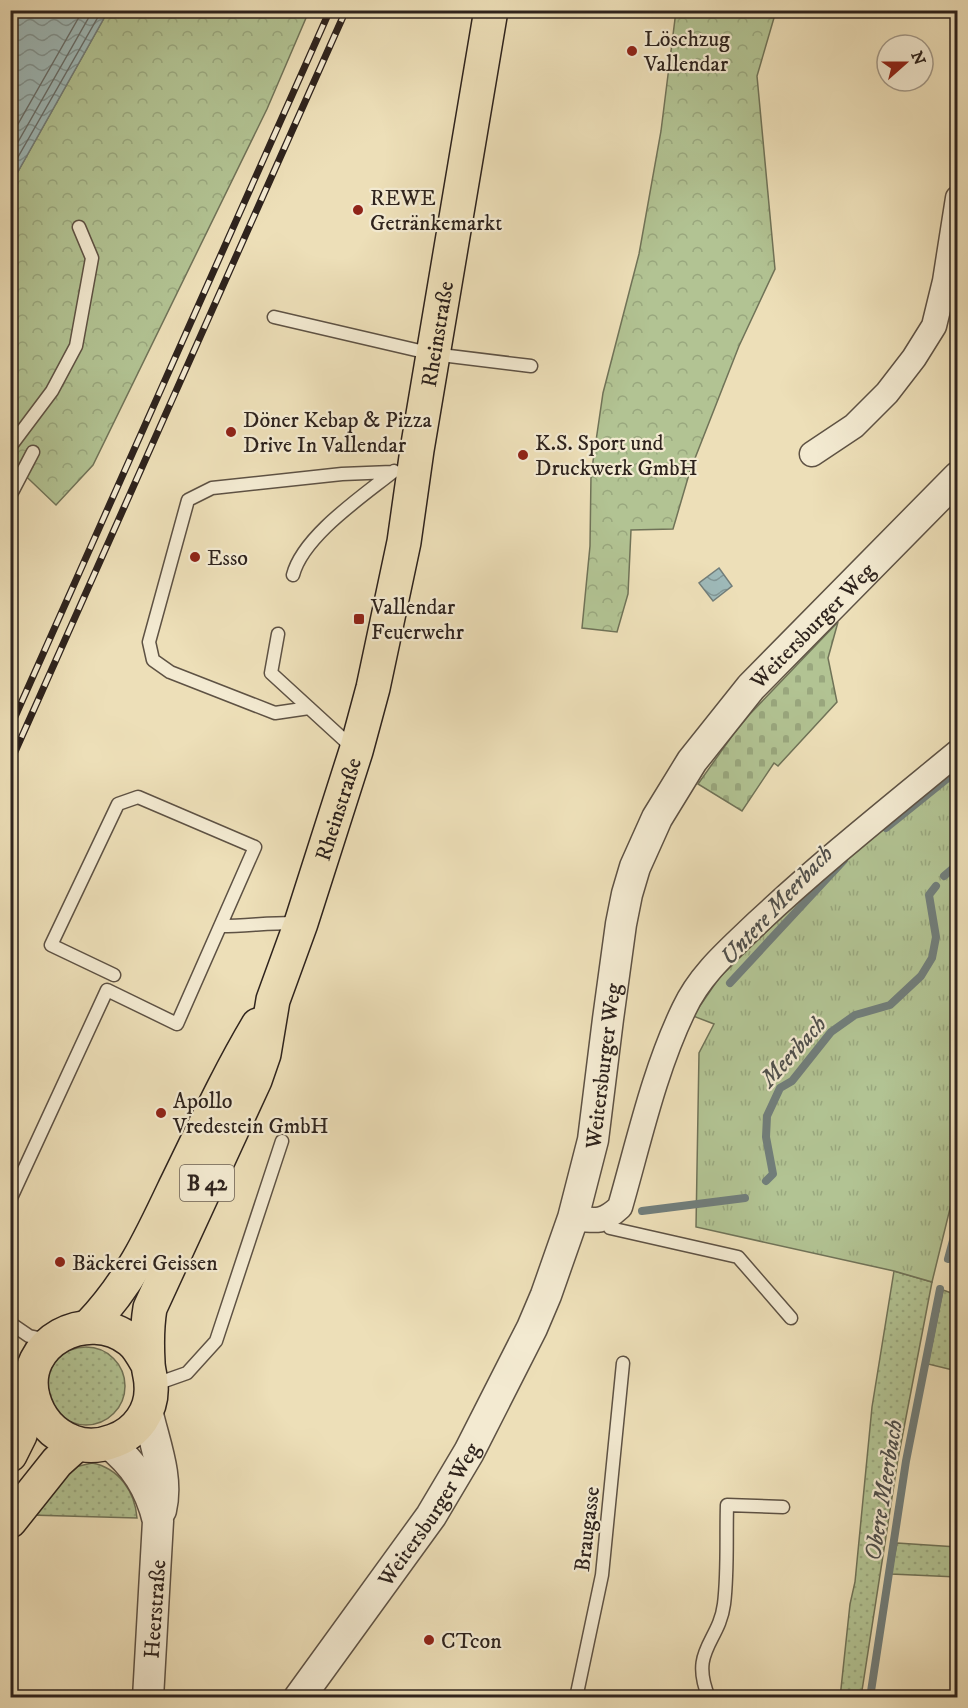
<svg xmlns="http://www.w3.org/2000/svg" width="968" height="1708" viewBox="0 0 968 1708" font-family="'IM FELL DW Pica',serif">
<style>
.grass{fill:url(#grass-dots);stroke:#707358;stroke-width:1.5}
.forest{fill:url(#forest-crowns);stroke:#707358;stroke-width:1.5}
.cemetery{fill:url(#cemetery-stones);stroke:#707358;stroke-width:1.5}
.park{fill:url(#park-tufts);stroke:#707358;stroke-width:1.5}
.water{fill:url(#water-waves);stroke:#717e7b;stroke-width:1.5}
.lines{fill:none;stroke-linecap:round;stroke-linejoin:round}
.shore{stroke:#666e6c;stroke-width:1.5}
.stream{stroke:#717e7b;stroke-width:8}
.service-casing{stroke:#5e5244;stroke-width:15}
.minor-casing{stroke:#5e5244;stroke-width:27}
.tertiary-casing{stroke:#5e5244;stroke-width:33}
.primary-casing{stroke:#2e231d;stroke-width:36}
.service{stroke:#f3ead1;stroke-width:12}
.minor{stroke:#f3ead1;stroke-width:24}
.tertiary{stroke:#f3ead1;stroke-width:30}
.primary{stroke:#eddfb8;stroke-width:33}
.rail-casing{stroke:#2e231d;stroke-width:7}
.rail{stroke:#f3ead1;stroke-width:4.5;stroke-dasharray:14;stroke-linecap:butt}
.poi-dot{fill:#8f2418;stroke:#f3ead1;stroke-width:2}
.labels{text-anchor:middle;stroke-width:4.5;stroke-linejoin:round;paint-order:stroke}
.shield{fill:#f3ead1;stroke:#695f53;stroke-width:1.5}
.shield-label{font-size:21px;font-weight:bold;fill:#2e231d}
.poi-label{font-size:22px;fill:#2e231d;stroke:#f3ead1;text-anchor:start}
.street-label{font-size:22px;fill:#2e231d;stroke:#f3ead1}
.water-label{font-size:24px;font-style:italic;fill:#50504c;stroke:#f3ead1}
</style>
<defs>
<pattern id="grass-dots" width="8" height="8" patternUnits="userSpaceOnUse" patternTransform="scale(1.5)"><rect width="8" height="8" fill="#b2c393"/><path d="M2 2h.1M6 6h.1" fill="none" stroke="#99a77e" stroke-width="1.8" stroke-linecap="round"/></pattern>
<pattern id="forest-crowns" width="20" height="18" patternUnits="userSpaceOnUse" patternTransform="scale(1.5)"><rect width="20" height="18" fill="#b2c393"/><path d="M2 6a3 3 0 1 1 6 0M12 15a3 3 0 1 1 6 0" fill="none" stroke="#99a77e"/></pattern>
<pattern id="cemetery-stones" width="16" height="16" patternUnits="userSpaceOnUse" patternTransform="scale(1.5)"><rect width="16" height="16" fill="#b2c393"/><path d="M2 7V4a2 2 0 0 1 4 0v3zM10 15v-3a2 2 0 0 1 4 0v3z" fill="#99a77e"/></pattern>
<pattern id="park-tufts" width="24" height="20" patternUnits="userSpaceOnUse" patternTransform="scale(1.5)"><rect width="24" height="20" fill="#b2c393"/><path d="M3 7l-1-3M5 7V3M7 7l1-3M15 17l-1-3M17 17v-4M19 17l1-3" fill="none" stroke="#99a77e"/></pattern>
<pattern id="water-waves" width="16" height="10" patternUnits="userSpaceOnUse" patternTransform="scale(1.5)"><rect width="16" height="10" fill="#9ebaba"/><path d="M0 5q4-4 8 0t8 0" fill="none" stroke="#819797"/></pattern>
</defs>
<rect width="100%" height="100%" fill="#eddfb8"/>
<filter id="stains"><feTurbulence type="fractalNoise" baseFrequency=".00333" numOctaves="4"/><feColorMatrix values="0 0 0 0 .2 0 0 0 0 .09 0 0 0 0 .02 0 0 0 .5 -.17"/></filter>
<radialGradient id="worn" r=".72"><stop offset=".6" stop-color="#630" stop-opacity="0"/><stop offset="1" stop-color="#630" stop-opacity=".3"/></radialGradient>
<path class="grass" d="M 894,1271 L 932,1282 L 898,1459 L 861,1697 L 840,1698 L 850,1604 L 855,1582 L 872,1407 Z
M 943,1290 L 957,1295 L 957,1371 L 928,1364 Z
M47 1386a39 39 0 1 1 78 0a39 39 0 1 1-78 0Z
M 92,1463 C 119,1468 135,1492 137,1518 L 30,1515 L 75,1467 Z
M 897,1543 L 957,1547 L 957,1577 L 891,1574 Z"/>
<path class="forest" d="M 108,11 L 309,11 L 267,109 L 93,465 L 56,505 L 11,462 L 11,184 Z
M 676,11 L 776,11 L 757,76 L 775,269 L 739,346 L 690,471 L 673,529 L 631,530 L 628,594 L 617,632 L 582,628 L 590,546 L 591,475 L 603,393 L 639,254 L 661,131 Z"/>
<path class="cemetery" d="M 838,622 L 828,658 L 837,702 L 778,766 L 774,763 L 742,811 L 698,784 L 732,736 L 749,715 Z"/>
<path class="park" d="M 957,764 L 958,1176 L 932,1282 L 894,1271 L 696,1227 L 699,1053 L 714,1024 L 693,1016 L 719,978 L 814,885 Z"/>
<path class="water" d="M 11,10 L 108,11 L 11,184 L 10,11 Z
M 719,568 L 732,586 L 713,601 L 699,583 Z"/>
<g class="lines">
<path class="shore" d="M 10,138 L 83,10
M 10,156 L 93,10
M 10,171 L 102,10"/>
<path class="stream" d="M 886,828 L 958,770
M 944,876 L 958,864
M 730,983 L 844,860
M 766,1181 L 773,1174 L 766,1137 L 767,1116 L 780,1088 L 792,1081 L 831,1032 L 855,1015 L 890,1005 L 921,976 L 932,958 L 936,937 L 929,895 L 936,886
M 642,1211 L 745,1198
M 948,1259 L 958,1222
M 870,1698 L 906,1461 L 940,1289"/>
<defs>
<path id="service" d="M 274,317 L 433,354 L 531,366
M 10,447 L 52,391 L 76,346 L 92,258 L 79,227
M 10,496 L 33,452
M 293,575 C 303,536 363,496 394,471
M 278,634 L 271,673 L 354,749
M 309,708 L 275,713 L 170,672 L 153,660 L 149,642 L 188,500 L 212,488 L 342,474 L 392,472
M 221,926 C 248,926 273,922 300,923
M 10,1200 L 107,990 L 177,1024 L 255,847 L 138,797 L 118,804 L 51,945 L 114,975
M 608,1218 L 610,1228 L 738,1257 L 791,1318
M 10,1323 L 29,1336 L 48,1340
M 10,1369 L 29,1382
M 153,1385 L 187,1373 L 216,1341 L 282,1141
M 576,1698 L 602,1575 L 623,1363
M 709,1698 C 689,1650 719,1643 724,1604 C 728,1572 726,1538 727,1505 L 783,1507"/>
<path id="minor" d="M 812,454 L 854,426 L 887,393 L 914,358 L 934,326 L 945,281 L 958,198
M 573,1218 C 596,1221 603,1223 620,1207 C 639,1141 654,1071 684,1009 C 700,974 730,949 757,923 C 821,863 890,808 958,752"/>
<g id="tertiary">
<path d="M 147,1410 C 154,1442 169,1477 161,1510"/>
<path d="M 108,1443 C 135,1464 150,1488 158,1521 L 148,1698"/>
<path id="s1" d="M 299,1698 L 431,1516 L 469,1452 L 532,1328 L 546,1295 L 573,1218 L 593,1140 L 608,1019 L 621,924 L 627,894 L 635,867 L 657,818 L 692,761 L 751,687 L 958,477"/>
</g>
<g id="primary">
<path d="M 89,1326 C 130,1283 150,1240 175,1187 C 202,1132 227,1077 258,1025"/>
<path id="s2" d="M 148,1365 C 143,1356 138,1346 130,1340 C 88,1307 19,1342 33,1397 C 39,1419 52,1434 73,1442 C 86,1447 100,1446 113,1441 C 137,1433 153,1410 151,1385 C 151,1377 148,1370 148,1362 C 147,1344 147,1326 150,1308 L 255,1080 L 264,1054 L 273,1000 L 301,923 L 356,751 L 373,688 L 404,542 L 417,450 L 491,10"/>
<path d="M 10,1455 L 20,1435 L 32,1394"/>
<path d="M 10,1521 L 57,1462 L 77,1444"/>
</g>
</defs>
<use href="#service" class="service-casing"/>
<use href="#minor" class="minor-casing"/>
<use href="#tertiary" class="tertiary-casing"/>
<use href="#primary" class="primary-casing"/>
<use href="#service" class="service"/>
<use href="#minor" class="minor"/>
<use href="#tertiary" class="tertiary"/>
<use href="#primary" class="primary"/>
<defs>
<path id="rail" d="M 10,728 L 330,10
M 10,763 L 346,10"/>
</defs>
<use href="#rail" class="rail-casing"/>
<use href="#rail" class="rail"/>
</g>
<g class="poi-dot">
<circle cx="632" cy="51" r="6"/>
<circle cx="358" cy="210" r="6"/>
<circle cx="231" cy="432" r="6"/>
<circle cx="523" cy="455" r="6"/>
<circle cx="195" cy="557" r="6"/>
<rect x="353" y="613" width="12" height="12" rx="3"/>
<circle cx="161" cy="1113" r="6"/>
<circle cx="60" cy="1262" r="6"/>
<circle cx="429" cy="1640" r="6"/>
</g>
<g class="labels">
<rect class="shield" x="180" y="1165" width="54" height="36" rx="4.5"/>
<g class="shield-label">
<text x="207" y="1190">B 42</text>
</g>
<g class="poi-label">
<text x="644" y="46">Löschzug<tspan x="644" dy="25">Vallendar</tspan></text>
<text x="370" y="205">REWE<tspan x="370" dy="25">Getränkemarkt</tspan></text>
<text x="243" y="427">Döner Kebap &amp; Pizza<tspan x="243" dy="25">Drive In Vallendar</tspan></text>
<text x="535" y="450">K.S. Sport und<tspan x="535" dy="25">Druckwerk GmbH</tspan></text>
<text x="207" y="565">Esso</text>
<text x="371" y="614">Vallendar<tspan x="371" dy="25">Feuerwehr</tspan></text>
<text x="173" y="1108">Apollo<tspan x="173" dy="25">Vredestein GmbH</tspan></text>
<text x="72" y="1270">Bäckerei Geissen</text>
<text x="441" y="1648">CTcon</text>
</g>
<g class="street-label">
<text dy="8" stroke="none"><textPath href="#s2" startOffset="1452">Rheinstraße</textPath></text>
<text dy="8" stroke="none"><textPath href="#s1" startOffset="1215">Weitersburger Weg</textPath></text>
<text dy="8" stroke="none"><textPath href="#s2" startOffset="966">Rheinstraße</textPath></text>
<text dy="8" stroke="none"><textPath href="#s1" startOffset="711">Weitersburger Weg</textPath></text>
<text dy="8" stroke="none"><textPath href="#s1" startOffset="225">Weitersburger Weg</textPath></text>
<text transform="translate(586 1529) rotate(-83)" y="8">Braugasse</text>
<text transform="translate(154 1609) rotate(-86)" y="8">Heerstraße</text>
</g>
<g class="water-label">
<text transform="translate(776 905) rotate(-47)" y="8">Untere Meerbach</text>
<text transform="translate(793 1051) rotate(-48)" y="8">Meerbach</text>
<text transform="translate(883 1490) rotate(-81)" y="8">Obere Meerbach</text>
</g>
</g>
<rect width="968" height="1708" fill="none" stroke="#eddfb8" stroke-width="36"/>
<rect x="12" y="12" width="944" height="1684" fill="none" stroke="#2e231d" stroke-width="3"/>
<rect x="18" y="18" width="932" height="1672" fill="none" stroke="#2e231d" stroke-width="1.5"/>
<g transform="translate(905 63) rotate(69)"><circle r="28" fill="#f3ead1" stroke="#a49a89" stroke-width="1.5"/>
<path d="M0-4.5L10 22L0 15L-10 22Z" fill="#8f2418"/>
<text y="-9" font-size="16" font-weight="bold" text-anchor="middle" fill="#2e231d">N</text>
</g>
<rect width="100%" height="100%" filter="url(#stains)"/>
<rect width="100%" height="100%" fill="url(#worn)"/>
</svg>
